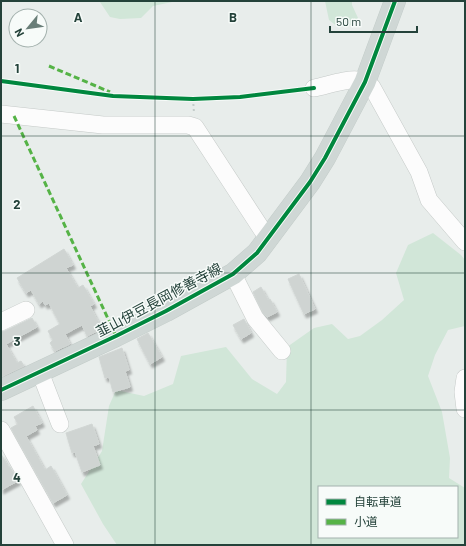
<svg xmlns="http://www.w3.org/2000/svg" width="466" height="546" viewBox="0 0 466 546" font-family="Barlow,'Noto Sans JP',sans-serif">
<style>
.green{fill:#d1e6d8;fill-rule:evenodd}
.building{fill:#cfd4d2;stroke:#d1d6d4;filter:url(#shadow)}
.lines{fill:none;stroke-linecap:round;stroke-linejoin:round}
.minor-casing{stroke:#c5cac8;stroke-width:18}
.major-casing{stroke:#c3ccc9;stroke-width:22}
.path{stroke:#c3ccca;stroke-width:2;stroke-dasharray:2 3;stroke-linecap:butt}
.minor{stroke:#fcfcfc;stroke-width:17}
.major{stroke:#cfd7d5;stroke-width:21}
.quiet{stroke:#55b346;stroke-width:3;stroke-dasharray:6 3;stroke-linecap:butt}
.cycleway-casing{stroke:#f7fbf9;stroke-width:6}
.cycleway{stroke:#00873e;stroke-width:4}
.grid{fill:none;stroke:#24423a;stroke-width:1;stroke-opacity:0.55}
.labels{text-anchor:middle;stroke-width:3;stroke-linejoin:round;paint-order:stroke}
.street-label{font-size:14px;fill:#24423a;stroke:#f7fbf9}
.grid-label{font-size:13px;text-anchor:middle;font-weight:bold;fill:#24423a;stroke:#f7fbf9;stroke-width:3;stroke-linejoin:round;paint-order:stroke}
</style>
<defs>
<filter id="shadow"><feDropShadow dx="2.5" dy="4" stdDeviation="1" flood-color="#0004"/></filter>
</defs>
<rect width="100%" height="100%" fill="#e8edeb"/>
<path class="green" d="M 88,1 L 177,1 L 153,6 L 141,18 L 120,19 L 110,17 L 100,2 Z
M 325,1 L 352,1 L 352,5 L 358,18 L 353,25 L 338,27 L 329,20 Z
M 433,233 L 461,255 L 465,260 L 465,326 L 448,330 L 435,355 L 428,376 L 442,412 L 450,458 L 449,478 L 465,488 L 465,545 L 117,545 L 103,524 L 81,484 L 102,451 L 109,406 L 116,390 L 144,396 L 173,384 L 181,356 L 226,347 L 252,379 L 277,394 L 286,382 L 287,347 L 314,328 L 332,324 L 348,339 L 360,336 L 382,320 L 404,300 L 396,273 L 408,245 ZM 319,487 L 457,487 L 457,537 L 319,537 Z"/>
<path class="building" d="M 64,249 L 73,265 L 66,268 L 78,288 L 83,285 L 94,304 L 90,306 L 102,329 L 87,336 L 82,325 L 65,334 L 70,344 L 55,351 L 50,343 L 53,340 L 48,331 L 60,324 L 49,303 L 45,305 L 43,301 L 39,304 L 31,290 L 26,293 L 17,278 Z
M 299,274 L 315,309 L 304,314 L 288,279 Z
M 261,287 L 268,300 L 270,299 L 277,312 L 267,317 L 263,313 L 253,292 Z
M 32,318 L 37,327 L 6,344 L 17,363 L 21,361 L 24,366 L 1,377 L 1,332 L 5,331 Z
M 244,319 L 251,333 L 241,339 L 233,325 Z
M 148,333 L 162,357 L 150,364 L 137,339 Z
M 122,348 L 129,370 L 125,371 L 130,387 L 113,392 L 109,377 L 105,378 L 99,357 Z
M 33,406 L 42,423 L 35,426 L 37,430 L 26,436 L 45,470 L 51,466 L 67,495 L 53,503 L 11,428 L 18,424 L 14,417 Z
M 92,424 L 99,444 L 93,446 L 100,465 L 82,472 L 75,452 L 72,453 L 66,433 Z
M 1,454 L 9,468 L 10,467 L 18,481 L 1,490 Z"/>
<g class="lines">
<defs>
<path id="minor" d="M 314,88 C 325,86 349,78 358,80 C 364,81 368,84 372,87 L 419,172 L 429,200 L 465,242
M 1,114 L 103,125 L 188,125 L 195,127 L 268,239
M 233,274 L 255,318 L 282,351
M 1,322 L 26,310
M 40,372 L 60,424
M 465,378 L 463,392 L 465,409
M 1,430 L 65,545"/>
<path id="major" d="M 1,390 L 116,336 L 166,311 L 233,274 L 257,253 L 310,182 L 325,158 L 365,82 L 395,1"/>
</defs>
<use href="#minor" class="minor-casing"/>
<use href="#major" class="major-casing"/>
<path class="path" d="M 193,99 L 194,113"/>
<use href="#minor" class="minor"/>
<use href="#major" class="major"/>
<path class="quiet" d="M 49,66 L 110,92
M 14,116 L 116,336"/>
<defs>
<path id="cycleway" d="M 1,81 L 113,96 L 193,99 L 240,97 L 314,88
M 1,390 L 116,336 L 166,311 L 233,274 L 257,253 L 310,182 L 325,158 L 365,82 L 395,1"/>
</defs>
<use href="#cycleway" class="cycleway-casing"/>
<use href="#cycleway" class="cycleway"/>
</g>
<path class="grid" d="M 155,1 L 155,545M 311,1 L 311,545M 1,136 L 465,136M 1,273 L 465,273M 1,410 L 465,410"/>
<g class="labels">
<g class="street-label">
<text transform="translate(159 300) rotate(-28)" y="5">韮山伊豆長岡修善寺線</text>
</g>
</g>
<g class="grid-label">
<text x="78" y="22">A</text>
<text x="233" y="22">B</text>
<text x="17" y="73">1</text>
<text x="17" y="209">2</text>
<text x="17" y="346">3</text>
<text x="17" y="482">4</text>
</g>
<rect width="466" height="546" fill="none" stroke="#24423a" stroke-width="4"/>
<rect x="318" y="486" width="140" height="52" fill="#f7fbf9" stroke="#a3b1ad"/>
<rect x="326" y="499" width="20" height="6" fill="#00873e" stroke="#a3b1ad"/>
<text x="354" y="506" font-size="12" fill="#24423a">自転車道</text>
<rect x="326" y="519" width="20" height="6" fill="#55b346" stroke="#a3b1ad"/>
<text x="354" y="526" font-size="12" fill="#24423a">小道</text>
<g transform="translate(28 28) rotate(241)"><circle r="19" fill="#f7fbf9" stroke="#a3b1ad"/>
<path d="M0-3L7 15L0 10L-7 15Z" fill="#697e78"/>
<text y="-6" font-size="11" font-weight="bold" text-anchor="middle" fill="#24423a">N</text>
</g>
<path d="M330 26v6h87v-6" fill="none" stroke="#24423a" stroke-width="2"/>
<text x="336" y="26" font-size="12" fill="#24423a" stroke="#f7fbf9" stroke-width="3" paint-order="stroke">50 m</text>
</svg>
